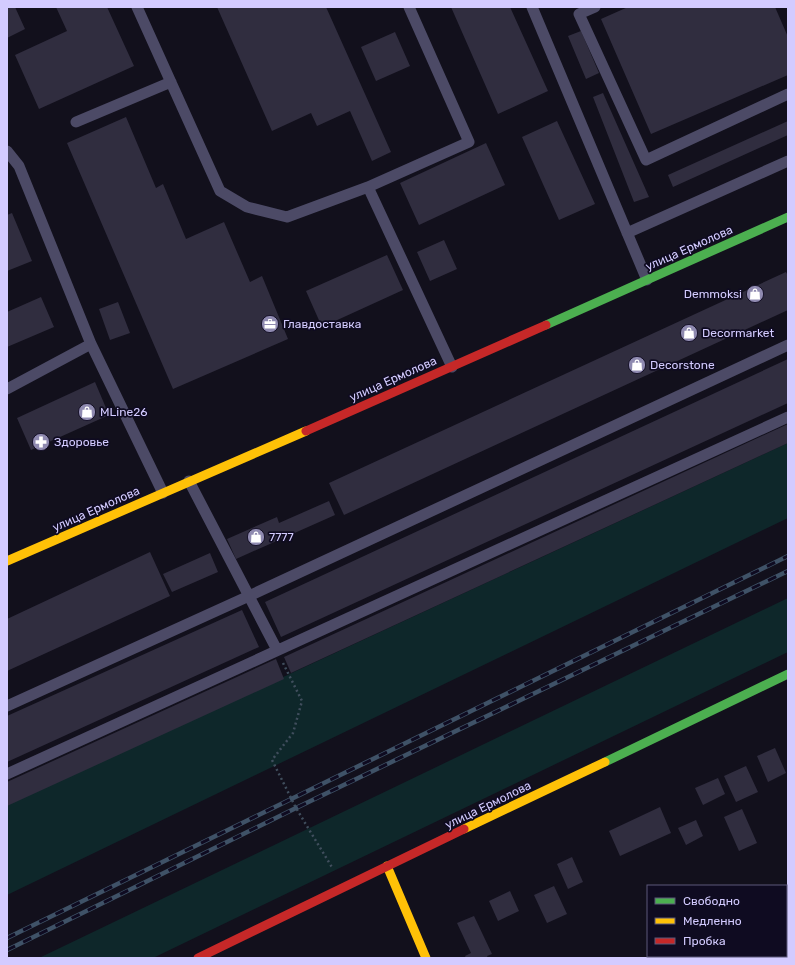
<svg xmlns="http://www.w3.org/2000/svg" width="795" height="965" viewBox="0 0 795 965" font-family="Rubik,sans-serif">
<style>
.green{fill:#0e272a}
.building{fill:#302d3f}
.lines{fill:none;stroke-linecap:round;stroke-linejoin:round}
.path{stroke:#404e5d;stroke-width:2.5;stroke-dasharray:2 3;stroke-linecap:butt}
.lane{stroke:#4c4a66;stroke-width:11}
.fast{stroke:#4caf50;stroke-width:9}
.slow{stroke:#ffc107;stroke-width:9}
.jam{stroke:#c62828;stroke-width:9}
.rail-casing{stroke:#3f5267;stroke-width:4.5}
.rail{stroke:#0f0b21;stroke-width:3;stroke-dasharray:9;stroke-linecap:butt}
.labels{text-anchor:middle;stroke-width:3.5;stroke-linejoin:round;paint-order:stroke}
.street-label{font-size:12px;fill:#d3cbff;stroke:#0f0b21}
.poi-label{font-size:12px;fill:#d3cbff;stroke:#0f0b21;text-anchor:start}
</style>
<rect width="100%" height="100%" fill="#12101c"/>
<path class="green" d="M 788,443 L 788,518 L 7,895 L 7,805 Z
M 788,598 L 788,652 L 153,958 L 39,958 Z"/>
<path class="building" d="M 7,7 L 15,7 L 25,29 L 7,38 Z
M 56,7 L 107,7 L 134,66 L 39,109 L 15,55 L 67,31 Z
M 217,7 L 326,7 L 391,152 L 372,161 L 350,111 L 317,126 L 311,113 L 272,131 Z
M 451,7 L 510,7 L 548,91 L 498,114 Z
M 628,7 L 775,7 L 788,37 L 788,75 L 651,134 L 601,19 Z
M 581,31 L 599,73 L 586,79 L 568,36 Z
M 395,32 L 410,66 L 376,81 L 361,47 Z
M 603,93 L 649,197 L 634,202 L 593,97 Z
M 126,117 L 156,188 L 163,184 L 186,239 L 224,222 L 250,282 L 262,276 L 288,339 L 173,389 L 67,143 Z
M 557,121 L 595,204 L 559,220 L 522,137 Z
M 788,121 L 788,135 L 673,187 L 668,175 Z
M 486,143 L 505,185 L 419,225 L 400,183 Z
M 12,213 L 32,261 L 7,271 L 7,215 Z
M 444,240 L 457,269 L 430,281 L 417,252 Z
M 387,255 L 403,290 L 322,327 L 306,291 Z
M 786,272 L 788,276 L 788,310 L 344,515 L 329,483 Z
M 41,297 L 54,327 L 7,347 L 7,312 Z
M 118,302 L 130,333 L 110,340 L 99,309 Z
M 788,359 L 788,403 L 281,637 L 265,602 Z
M 95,382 L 109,415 L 31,450 L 17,418 Z
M 788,424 L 788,443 L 291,673 L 284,657 Z
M 329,501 L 335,515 L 236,559 L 227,539 L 277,517 L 279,523 Z
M 150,552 L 170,596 L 7,671 L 7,619 Z
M 210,553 L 218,572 L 172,592 L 163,574 Z
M 242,610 L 259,647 L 7,762 L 7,716 Z
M 276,659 L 284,679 L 7,806 L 7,782 Z
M 775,748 L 786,773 L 768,782 L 757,756 Z
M 746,766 L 758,792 L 736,802 L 724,776 Z
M 718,778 L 725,794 L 703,805 L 695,788 Z
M 660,807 L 671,833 L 620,856 L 609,831 Z
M 742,809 L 757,843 L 739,851 L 724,817 Z
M 696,820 L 703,836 L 686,845 L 678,828 Z
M 572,857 L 583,882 L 568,889 L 557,864 Z
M 554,886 L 567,914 L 547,923 L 534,895 Z
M 510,891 L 519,911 L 498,921 L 489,901 Z
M 474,916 L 492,954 L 487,956 L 488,958 L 466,958 L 465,956 L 471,953 L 457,923 Z
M 786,937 L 788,941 L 788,958 L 754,958 L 753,956 L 786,956 Z"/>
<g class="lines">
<path class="path" d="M 283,663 L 302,701 L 293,733 L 272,760 L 296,808 L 333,869"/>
<path class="lane" d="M 137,7 L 220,191 L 247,207 L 287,217 L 368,187 L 452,367
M 532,7 L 647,280
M 595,7 L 579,14 L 646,160 L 788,94
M 76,122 L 171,82
M 7,151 L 19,166 L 91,344 L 163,493
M 368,187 L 469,142 L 409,7
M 627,233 L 788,161
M 7,389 L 91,344
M 189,481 L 277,650
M 7,706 L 249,596 L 788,345
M 7,774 L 788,417"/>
<path class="fast" d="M 546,325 L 788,217
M 605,762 L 788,674"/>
<path class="slow" d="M 7,561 L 306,431
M 464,829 L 605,762
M 387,866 L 426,958"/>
<path class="jam" d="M 306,431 L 546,325
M 198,958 L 464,829"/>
<defs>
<path id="rail" d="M 7,938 L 788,556
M 7,950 L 296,808 L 788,571"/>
</defs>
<use href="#rail" class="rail-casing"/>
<use href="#rail" class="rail"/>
</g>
<defs>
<symbol id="shop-disc" viewBox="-11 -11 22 22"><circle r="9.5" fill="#8f8ab0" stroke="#0f0b21"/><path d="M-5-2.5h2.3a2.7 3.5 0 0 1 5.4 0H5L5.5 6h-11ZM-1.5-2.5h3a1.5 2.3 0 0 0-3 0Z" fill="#fff"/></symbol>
<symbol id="office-disc" viewBox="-11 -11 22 22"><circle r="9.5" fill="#8f8ab0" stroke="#0f0b21"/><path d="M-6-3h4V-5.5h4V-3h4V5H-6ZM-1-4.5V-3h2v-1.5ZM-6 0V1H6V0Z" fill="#fff"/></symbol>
<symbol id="pharmacy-disc" viewBox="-11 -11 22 22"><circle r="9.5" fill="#8f8ab0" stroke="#0f0b21"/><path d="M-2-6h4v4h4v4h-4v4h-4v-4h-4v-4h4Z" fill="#fff"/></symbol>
</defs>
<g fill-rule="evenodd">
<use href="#shop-disc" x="745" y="284" width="20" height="20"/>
<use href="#office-disc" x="260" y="314" width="20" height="20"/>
<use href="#shop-disc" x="679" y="323" width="20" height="20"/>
<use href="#shop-disc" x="627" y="355" width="20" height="20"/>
<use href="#shop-disc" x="77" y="402" width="20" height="20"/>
<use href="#pharmacy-disc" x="31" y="432" width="20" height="20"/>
<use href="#shop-disc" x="246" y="527" width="20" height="20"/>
</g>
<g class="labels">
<g class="street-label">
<text transform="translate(689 248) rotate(-24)" y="4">улица Ермолова</text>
<text transform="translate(393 379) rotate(-24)" y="4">улица Ермолова</text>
<text transform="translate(96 509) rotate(-24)" y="4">улица Ермолова</text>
<text transform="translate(488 805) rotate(-26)" y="4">улица Ермолова</text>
</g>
<g class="poi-label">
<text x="742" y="298" text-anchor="end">Demmoksi</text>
<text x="283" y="328">Главдоставка</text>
<text x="702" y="337">Decormarket</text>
<text x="650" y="369">Decorstone</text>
<text x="100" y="416">MLine26</text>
<text x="54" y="446">Здоровье</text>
<text x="269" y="541">7777</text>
</g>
</g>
<rect width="795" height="965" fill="none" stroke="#d3cbff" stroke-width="16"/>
<rect x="647" y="885" width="140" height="72" fill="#0f0b21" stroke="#5d587a"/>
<rect x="655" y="898" width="20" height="6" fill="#4caf50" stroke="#5d587a"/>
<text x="683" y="905" font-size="12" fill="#d3cbff">Свободно</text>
<rect x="655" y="918" width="20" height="6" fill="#ffc107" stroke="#5d587a"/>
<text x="683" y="925" font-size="12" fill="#d3cbff">Медленно</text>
<rect x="655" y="938" width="20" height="6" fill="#c62828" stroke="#5d587a"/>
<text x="683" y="945" font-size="12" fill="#d3cbff">Пробка</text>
</svg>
